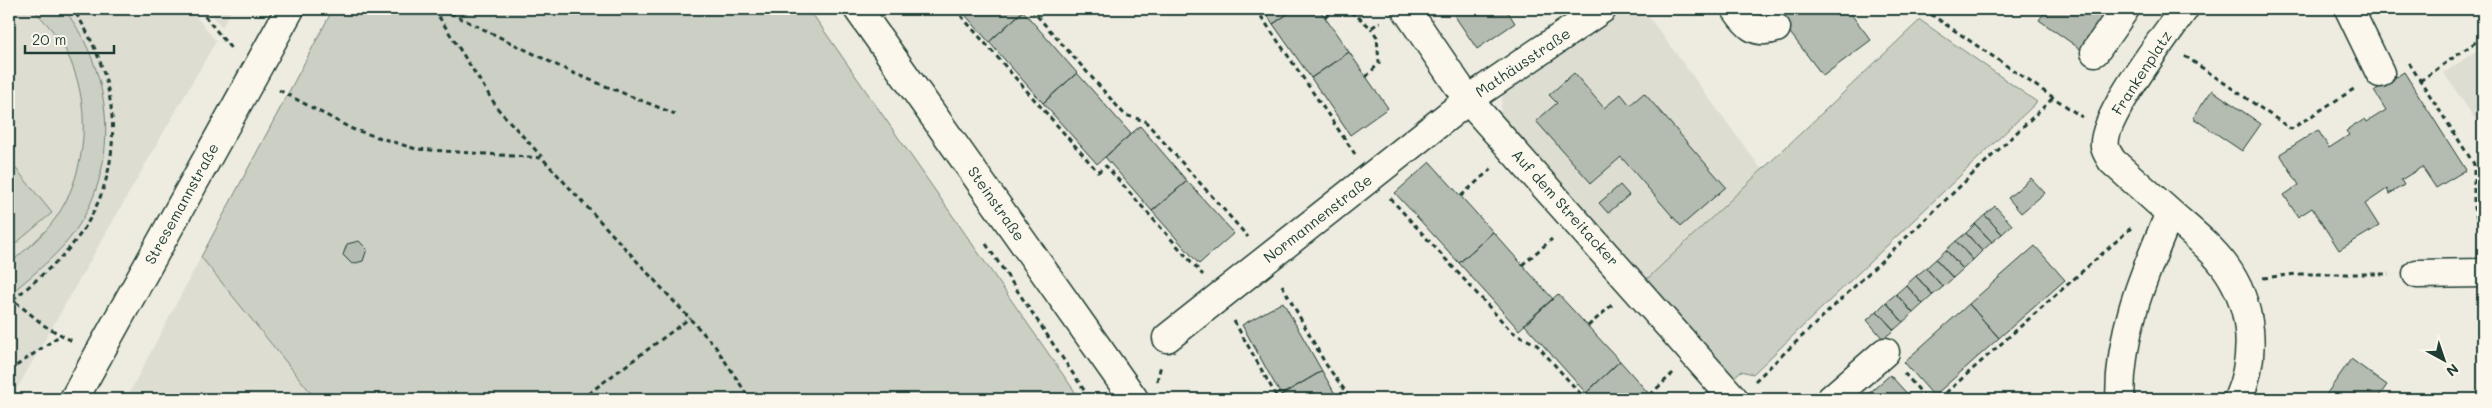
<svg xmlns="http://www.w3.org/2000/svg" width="2492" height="408" viewBox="0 0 2492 408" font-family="Mali,sans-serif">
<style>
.built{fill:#ddddd2}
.green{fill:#cbcfc4;stroke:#75867c}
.building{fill:#b4bbb0;stroke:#1f3d34}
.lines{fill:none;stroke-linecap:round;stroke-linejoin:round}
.minor-casing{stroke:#1f3d34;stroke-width:31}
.major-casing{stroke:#1f3d34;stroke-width:31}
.path{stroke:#1f3d34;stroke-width:3;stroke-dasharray:5 4;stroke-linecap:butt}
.minor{stroke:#fbf7ec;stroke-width:28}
.major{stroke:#fbf7ec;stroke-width:28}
.labels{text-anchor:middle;stroke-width:4;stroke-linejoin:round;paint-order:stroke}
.street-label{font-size:15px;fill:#1f3d34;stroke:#fbf7ec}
</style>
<rect width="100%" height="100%" fill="#eeece1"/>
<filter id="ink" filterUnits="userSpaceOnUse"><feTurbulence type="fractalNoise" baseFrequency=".02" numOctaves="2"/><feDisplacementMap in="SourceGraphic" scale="10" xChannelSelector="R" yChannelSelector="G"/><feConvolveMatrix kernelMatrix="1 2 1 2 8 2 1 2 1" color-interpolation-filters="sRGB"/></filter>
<g filter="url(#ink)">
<path class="built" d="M 9,9 L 190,9 L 216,41 L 11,399 L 9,399 Z
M 207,9 L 232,9 L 222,27 Z
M 1618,9 L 1643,9 L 1762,170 L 1647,279 L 1500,115 L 1504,85 Z
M 2483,46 L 2483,131 L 2444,73 Z
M 201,257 L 316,399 L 126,399 Z"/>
<path class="green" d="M 33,9 L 64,9 C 115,75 122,170 70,238 C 52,260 30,277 9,295 L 9,264 C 25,250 43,236 55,219 C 89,171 92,102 66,51 C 58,35 45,22 33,9 Z
M 333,9 L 809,9 L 1080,399 L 316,399 L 201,257 Z
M 1920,20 L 2037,102 L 1753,374 L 1741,371 L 1734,377 L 1647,279 Z
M 9,160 L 52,213 L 9,249 Z"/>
<path class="building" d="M 960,9 L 1021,9 L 1023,11 L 989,42 Z
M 1263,9 L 1295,9 L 1273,24 Z
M 1295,9 L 1319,9 L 1349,52 L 1311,78 L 1273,24 Z
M 1450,9 L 1506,9 L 1515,23 L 1477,49 Z
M 1772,9 L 1847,9 L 1871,40 L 1823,76 Z
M 2047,9 L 2112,9 L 2083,51 L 2039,20 Z
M 1023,11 L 1077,73 L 1043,103 L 989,42 Z
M 1349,52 L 1388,108 L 1350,135 L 1311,78 Z
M 2404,72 L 2466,170 L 2436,188 L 2422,167 L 2401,180 L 2404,185 L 2389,194 L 2387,189 L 2365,204 L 2379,226 L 2339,250 L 2312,208 L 2298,217 L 2284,195 L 2299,185 L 2280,154 L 2318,130 L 2329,148 L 2349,135 L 2346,131 L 2365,119 L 2367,122 L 2386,110 L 2374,91 Z
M 1077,73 L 1131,134 L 1097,164 L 1043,103 Z
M 1574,73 L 1604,108 L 1621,94 L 1630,105 L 1644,93 L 1726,187 L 1681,226 L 1621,157 L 1591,183 L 1536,121 L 1557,103 L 1549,95 Z
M 2212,90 L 2261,124 L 2242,151 L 2193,118 Z
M 1140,126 L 1187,181 L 1152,211 L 1105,157 Z
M 1430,162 L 1493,232 L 1459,263 L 1395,193 Z
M 2031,178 L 2045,193 L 2021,213 L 2008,198 Z
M 1187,181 L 1234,233 L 1199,264 L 1152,211 Z
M 1620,185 L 1629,195 L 1608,213 L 1599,203 Z
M 1995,206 L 2012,225 L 2002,234 L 1985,215 Z
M 1985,215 L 2002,234 L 1992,242 L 1975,224 Z
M 1975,224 L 1992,242 L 1982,251 L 1966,233 Z
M 1493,232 L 1553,299 L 1519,330 L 1459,263 Z
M 1966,233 L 1982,251 L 1973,260 L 1956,241 Z
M 359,241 L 367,249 L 363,261 L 352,264 L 343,255 L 347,244 Z
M 1956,241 L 1973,260 L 1963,269 L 1946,250 Z
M 2035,246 L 2065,280 L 1999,338 L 1969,304 Z
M 1946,250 L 1963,269 L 1953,278 L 1936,259 Z
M 1936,259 L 1953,278 L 1943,287 L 1926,268 Z
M 1926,268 L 1943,287 L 1933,295 L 1916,276 Z
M 1916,276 L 1933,295 L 1923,304 L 1906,285 Z
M 1906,285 L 1923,304 L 1913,313 L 1896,294 Z
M 1558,294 L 1620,361 L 1586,393 L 1524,324 Z
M 1896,294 L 1913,313 L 1903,322 L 1886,302 Z
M 1283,302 L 1322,371 L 1281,395 L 1242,325 Z
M 1886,302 L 1903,322 L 1894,330 L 1877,311 Z
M 1969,304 L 1999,338 L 1934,396 L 1904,362 Z
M 1877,311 L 1894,330 L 1883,339 L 1867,320 Z
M 2351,359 L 2387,385 L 2377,399 L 2323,399 Z
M 1620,361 L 1650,395 L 1654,399 L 1592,399 L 1586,393 Z
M 1322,371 L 1338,399 L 1284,399 L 1281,395 Z
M 1890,375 L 1912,399 L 1871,399 L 1867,395 Z"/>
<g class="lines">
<defs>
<path id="minor" d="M 1406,9 L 1468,100 L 1734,399
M 1736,9 C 1747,25 1755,35 1776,28
M 2184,9 C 2166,35 2100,119 2105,147 C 2106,152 2110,157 2112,161 C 2131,178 2150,195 2169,212 C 2188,229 2209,245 2224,265 C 2253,304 2257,355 2238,399
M 2349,9 L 2380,73
M 2095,52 L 2125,9
M 2417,274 L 2483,273
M 1167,338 L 1468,100 L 1602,9
M 74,399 L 290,9
M 1831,399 L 1885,352
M 2120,399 C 2120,328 2143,277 2170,213"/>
<path id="major" d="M 858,9 L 1134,399"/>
</defs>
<use href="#minor" class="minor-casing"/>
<use href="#major" class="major-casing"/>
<path class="path" d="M 199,9 L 233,51
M 434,9 L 498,109 L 542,157
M 442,9 L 573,73 L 675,114
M 955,9 L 1098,172 L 1106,166 L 1203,275
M 1031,9 L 1125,115 L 1145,121 L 1248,237
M 1256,9 L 1355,154
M 1923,9 L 2082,117
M 1325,17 C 1345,3 1355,14 1371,28 L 1380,22
M 2185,56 L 2291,129 L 2357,87
M 2409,63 L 2474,164 L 2474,208 L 2483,239
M 1366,77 L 1379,63 L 1377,37 L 1371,28
M 2420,81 L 2483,37
M 279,90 L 352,129 L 416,149 L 542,158 L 715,346 L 750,399
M 1461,196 L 1492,168
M 1390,198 L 1511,331 L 1537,345 L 1585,399
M 986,244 L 1090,399
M 1522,265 L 1552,239
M 2263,278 L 2297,274 L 2389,274
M 1282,285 L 1325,363 L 1351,399
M 13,300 C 37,279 63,259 81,233 C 129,163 119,77 73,9
M 9,304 L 13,300 L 45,326 L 74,342
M 1234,321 L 1278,399
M 1588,326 L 1612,305
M 9,371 L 62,334
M 1904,373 L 1927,399
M 1157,381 L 1161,365
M 1755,381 L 2054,97
M 1650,395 L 1673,373
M 581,399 L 690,318
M 1939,399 L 2131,228"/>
<use href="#minor" class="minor"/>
<use href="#major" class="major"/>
</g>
</g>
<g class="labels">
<g class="street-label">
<text transform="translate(1523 63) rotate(-34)" y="5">Mathäusstraße</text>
<text transform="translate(2142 73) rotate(-57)" y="5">Frankenplatz</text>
<text transform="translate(182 204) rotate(-61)" y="5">Stresemannstraße</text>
<text transform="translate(996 204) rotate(55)" y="5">Steinstraße</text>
<text transform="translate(1565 208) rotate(48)" y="5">Auf dem Streitacker</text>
<text transform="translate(1318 219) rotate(-38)" y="5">Normannenstraße</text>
</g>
</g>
<rect width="2492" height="408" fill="none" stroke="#fbf7ec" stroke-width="30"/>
<rect x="15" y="15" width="2462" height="378" fill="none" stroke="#1f3d34" stroke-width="2" filter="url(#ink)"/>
<g transform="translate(2444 360) rotate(140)" stroke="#fbf7ec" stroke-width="4" paint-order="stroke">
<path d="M0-4L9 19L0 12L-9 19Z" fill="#1f3d34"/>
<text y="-8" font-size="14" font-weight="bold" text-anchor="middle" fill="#1f3d34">N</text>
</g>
<path d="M25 45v8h89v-8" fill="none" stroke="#1f3d34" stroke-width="2.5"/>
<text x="32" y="45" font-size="15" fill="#1f3d34" stroke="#fbf7ec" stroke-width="4" paint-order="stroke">20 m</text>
</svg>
